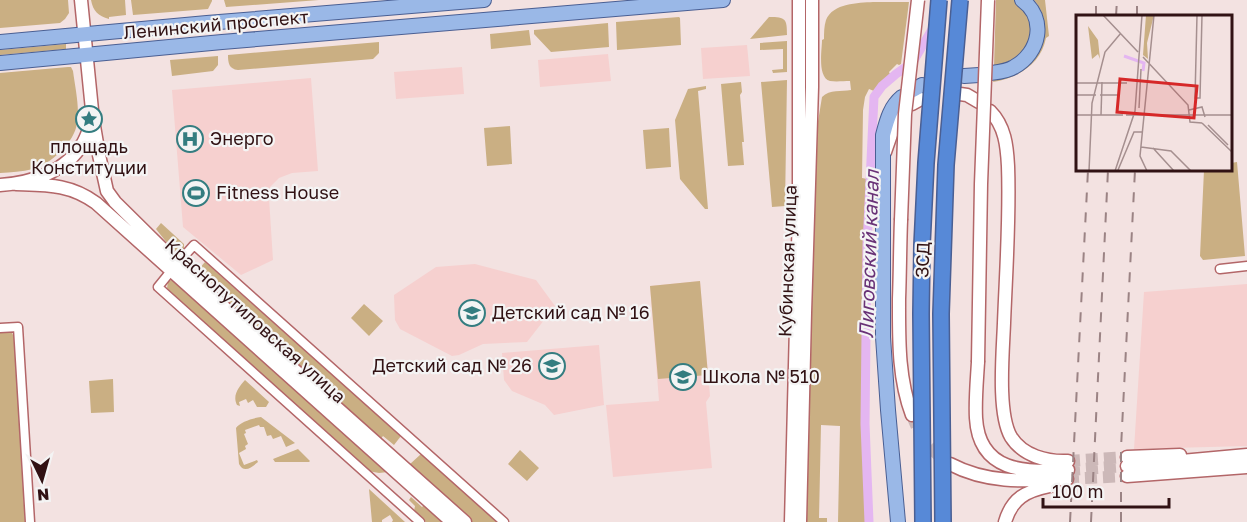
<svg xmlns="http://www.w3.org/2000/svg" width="1247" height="522" viewBox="0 0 1247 522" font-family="'Golos Text',sans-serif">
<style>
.built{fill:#f6d0cf}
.green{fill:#caaf83}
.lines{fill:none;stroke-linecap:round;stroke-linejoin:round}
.canal{stroke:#e4b6f1;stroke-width:9}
.secondary-tunnel{stroke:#ccb8b8;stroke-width:12;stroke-dasharray:12 6;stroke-linecap:butt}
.street-casing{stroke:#b36668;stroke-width:11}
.secondary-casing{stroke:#b36668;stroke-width:15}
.primary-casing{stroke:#4a5f93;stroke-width:16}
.street{stroke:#fff;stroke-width:8}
.secondary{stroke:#fff;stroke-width:12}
.primary{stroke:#9ab8e7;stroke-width:14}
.rail{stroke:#9b8384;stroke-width:2;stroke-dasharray:10 10;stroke-linecap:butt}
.secondary-bridge-casing{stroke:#b36668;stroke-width:15;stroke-linecap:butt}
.highway-bridge-casing{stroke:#4a5f93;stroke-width:18;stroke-linecap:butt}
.secondary-bridge{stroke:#fff;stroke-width:12}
.highway-bridge{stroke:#5789d7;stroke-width:15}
.labels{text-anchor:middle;stroke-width:4.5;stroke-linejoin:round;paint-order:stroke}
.street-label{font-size:18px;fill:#311214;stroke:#f4f4f4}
.poi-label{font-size:18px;fill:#311214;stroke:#f4f4f4;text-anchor:start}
.water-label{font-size:20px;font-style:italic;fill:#693277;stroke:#f4f4f4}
.inset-river{fill:none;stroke:#e4b6f1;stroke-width:3}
.inset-road{fill:none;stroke:#a58f8f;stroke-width:1.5}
.view{fill:#d62828;fill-opacity:0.15;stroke:#d62828;stroke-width:3}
.inset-edge{fill:none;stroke:#311214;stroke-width:3}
</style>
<rect width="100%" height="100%" fill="#f3e2e1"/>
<path class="built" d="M 747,45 L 750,76 L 703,79 L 701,48 Z
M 608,54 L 611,81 L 540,87 L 538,60 Z
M 462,67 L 464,94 L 396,99 L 394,72 Z
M 311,78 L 318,171 L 292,173 L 279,178 L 270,187 L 269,198 L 273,260 L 241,275 L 183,227 L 172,90 Z
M 475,264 L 536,280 L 555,306 L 527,342 L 483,344 L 459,355 L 452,356 L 400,329 L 395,320 L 394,295 L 436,267 Z
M 700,281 L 710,396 L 706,402 L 712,468 L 613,477 L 606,405 L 659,401 L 650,286 Z
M 1247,284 L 1247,446 L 1134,449 L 1144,292 Z
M 599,345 L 604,405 L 554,415 L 545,405 L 512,391 L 504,380 L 502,353 Z"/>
<path class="green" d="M 0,0 L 68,0 L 69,13 L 65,19 L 60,23 L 0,28 Z
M 91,0 L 125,0 L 126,15 L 109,17 L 109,19 C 98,16 93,11 91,0 Z
M 131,0 L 212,0 L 212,1 L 208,9 L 133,15 Z
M 224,0 L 319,0 L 226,7 Z
M 996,0 C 1002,0 1010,0 1016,0 C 1022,2 1024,10 1027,15 C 1040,43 1019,61 994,66 Z
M 1034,0 L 1045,0 L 1049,36 L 1046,38 C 1041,64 1018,78 993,82 L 994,79 C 1003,77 1013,75 1021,70 C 1046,56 1053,22 1034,0 Z
M 873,2 L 909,2 L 901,64 L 899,65 L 897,64 L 889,72 L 890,74 L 874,91 L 869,89 L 865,97 L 863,110 L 862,178 L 867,179 L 861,414 L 866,522 L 838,522 L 840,426 L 821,425 L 819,518 L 827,518 L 827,522 L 806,522 L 815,140 L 822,97 C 830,89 841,92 851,90 L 850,81 C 844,81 836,82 830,81 C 817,77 822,50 822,40 L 824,39 C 824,33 824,26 826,20 C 833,3 858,3 873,2 Z
M 679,17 L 680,18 L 681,45 L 617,50 L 616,22 Z
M 769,17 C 786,17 787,19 787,35 L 750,39 Z
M 608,23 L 609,47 L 551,52 L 534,34 L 534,30 Z
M 529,30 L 531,45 L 491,49 L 490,34 Z
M 787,41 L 787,72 L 773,73 L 772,70 L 783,69 L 783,49 L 760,50 L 760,43 Z
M 379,42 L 379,53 L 373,59 L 238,70 C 229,69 228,63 228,55 Z
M 66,44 L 66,49 L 0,55 L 0,50 Z
M 218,56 L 218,65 L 213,71 L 172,76 L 170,60 Z
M 68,67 L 71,67 L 73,71 C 75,87 80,108 77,123 C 75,142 51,164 33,169 C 22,172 11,172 0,173 L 0,73 Z
M 787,80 L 785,206 L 772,207 L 761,82 Z
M 741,82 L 742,92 L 740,95 L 744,142 L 742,142 L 744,165 L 728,166 L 721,84 Z
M 706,86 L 706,89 L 698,91 L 708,209 L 705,209 L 680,179 L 675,120 L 688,89 Z
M 510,126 L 512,164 L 487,166 L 484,128 Z
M 669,128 L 671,167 L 646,169 L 643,130 Z
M 1237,162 L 1245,256 L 1203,260 L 1200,256 L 1204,170 L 1230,170 L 1231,163 Z
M 161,223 L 184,244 L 184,249 L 179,254 L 171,248 L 156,229 Z
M 205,262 L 401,436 L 394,445 L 383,436 L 380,440 L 225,301 L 227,297 L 198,270 Z
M 171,280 L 175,281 L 388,472 L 379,473 L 368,471 L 173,295 L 167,288 L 168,282 Z
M 700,281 L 708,375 L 658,379 L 650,286 Z
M 364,304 L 383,321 L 369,336 L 351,318 Z
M 8,332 L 12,333 L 14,337 L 25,522 L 0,522 L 0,333 Z
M 113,379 L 114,412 L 91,413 L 89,381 Z
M 245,380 L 269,402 L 266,407 L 257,407 L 253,400 L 248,403 L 246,399 L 239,402 L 240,406 L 237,405 C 232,395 239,387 245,380 Z
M 261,417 L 295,443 L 286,447 L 281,436 L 273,439 L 271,435 L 267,436 L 264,427 L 260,427 L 259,425 L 245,430 L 246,433 L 244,434 L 248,444 L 245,446 L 246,449 L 239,453 L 244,465 L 257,460 L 258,462 C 252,467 244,474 239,464 L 236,428 C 240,422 253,418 261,417 Z
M 298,449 L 310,461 L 309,462 L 275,462 L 273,459 Z
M 520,450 L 539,468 L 527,481 L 508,464 Z
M 421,454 L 497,522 L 472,522 L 409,465 Z
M 369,489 L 405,522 L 392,522 L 393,520 L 390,515 L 382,520 L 382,522 L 372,522 Z
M 411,497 L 422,507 L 425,504 L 445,522 L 426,522 L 414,511 L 415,506 L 409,500 Z"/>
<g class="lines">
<path class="canal" d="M 869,522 L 865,424 L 867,245 L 874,97 L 882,86 L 896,74 L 913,62 L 934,26"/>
<path class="secondary-tunnel" d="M 912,415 C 919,435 929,449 946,461
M 1068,461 L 1127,457
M 1068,470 L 1127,466
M 1067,479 L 1127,476"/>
<defs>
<path id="street" d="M 177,264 L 194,245 L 504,522
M 1220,269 L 1247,266
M 171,271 L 158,287 L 420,522
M 0,328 L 18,327 L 30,522"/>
<path id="secondary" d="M 81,0 L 93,120 L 99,155 L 107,191 L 115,202 L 198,284 L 465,522
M 960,94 L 967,95 L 979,102
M 912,104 L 921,99
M 990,111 C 1005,126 1007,146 1008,166 C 1010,218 1006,271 1004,323 C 1003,351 997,413 1011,437 C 1023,456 1047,462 1068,461
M 885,152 L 894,126 L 901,114
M 16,184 C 47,185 70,184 96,203 L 452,522
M 0,185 C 31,183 66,172 83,143 C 87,136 89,128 93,121
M 901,220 C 900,246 900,273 899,299 C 899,339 898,378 912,415
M 978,362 C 977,380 975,399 976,418 C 979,472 1025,473 1068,470
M 1127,457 L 1180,455
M 950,464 C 988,484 1026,481 1067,479
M 1127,466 L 1247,455
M 1127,476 L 1247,467
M 791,522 L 799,209 L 799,0
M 800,522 L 805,313 L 812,87 L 812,0
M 1005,522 C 1012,498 1026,491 1050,486"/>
<path id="primary" d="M 0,42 L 207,23 L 484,0
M 0,63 L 222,42 L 723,0
M 991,73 C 999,72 1008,71 1014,67 C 1040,53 1047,18 1022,0
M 964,76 L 979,75
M 913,90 L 922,85
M 898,522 L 888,410 L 883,337 L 883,135 C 887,120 890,107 902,97"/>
</defs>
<use href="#street" class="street-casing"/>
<use href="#secondary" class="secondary-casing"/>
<use href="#primary" class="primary-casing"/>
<use href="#street" class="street"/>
<use href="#secondary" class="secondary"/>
<use href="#primary" class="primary"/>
<path class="rail" d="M 1096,16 L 1096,0
M 1116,16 L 1117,0
M 1137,16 L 1137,0
M 1070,522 L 1088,170
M 1091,522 L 1108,170
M 1121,522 L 1121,448 L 1135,170"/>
<defs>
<path id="secondary-bridge" d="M 901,220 L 905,114 L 918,0
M 978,362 L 981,184 L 988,0"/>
<path id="highway-bridge" d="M 923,522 L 921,314 L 922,245 L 926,163 L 939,0
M 943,522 L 941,314 L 946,165 L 960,0"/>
</defs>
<use href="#secondary-bridge" class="secondary-bridge-casing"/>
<use href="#highway-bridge" class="highway-bridge-casing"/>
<use href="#secondary-bridge" class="secondary-bridge"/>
<use href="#highway-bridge" class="highway-bridge"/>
</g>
<defs>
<symbol id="sight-ring" viewBox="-11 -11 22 22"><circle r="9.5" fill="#f4f4f4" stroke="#347d80" stroke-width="1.5"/><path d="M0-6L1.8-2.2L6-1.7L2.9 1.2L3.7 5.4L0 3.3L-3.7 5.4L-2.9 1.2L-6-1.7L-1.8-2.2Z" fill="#347d80"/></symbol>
<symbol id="hospital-ring" viewBox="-11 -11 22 22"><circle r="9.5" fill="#f4f4f4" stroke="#347d80" stroke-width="1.5"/><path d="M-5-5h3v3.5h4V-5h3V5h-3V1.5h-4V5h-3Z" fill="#347d80"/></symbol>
<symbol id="stadium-ring" viewBox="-11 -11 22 22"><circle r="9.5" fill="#f4f4f4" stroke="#347d80" stroke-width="1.5"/><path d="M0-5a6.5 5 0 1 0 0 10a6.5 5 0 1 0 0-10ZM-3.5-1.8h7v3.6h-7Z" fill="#347d80"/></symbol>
<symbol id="school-ring" viewBox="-11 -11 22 22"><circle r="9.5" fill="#f4f4f4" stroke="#347d80" stroke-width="1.5"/><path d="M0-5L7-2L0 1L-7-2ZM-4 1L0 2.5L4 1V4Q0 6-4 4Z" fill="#347d80"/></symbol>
</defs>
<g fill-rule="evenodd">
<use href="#sight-ring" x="74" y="104" width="30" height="30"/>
<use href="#hospital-ring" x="175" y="124" width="30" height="30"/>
<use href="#stadium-ring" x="181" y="178" width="30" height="30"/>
<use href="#school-ring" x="457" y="298" width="30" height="30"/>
<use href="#school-ring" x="537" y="351" width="30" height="30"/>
<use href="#school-ring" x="668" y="362" width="30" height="30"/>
</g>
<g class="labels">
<g class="street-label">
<text transform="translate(216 25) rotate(-5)" y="6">Ленинский проспект</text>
<text transform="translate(923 260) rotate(-88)" y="6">ЗСД</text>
<text transform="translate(788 261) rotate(-88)" y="6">Кубинская улица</text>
<text transform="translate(255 321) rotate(42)" y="6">Краснопутиловская улица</text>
</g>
<g class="poi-label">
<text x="210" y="145">Энерго</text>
<text x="89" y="153" text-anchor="middle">площадь<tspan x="89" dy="21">Конституции</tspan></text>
<text x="216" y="199">Fitness House</text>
<text x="492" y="319">Детский сад № 16</text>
<text x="532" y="372" text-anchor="end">Детский сад № 26</text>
<text x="702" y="383">Школа № 510</text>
</g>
<g class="water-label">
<text transform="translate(869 254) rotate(-88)" y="7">Лиговский канал</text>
</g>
</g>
<g transform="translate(1076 15)">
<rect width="156" height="156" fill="#f3e2e1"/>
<path d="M 70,0 L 78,0 L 71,28 L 72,44 L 67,40 ZM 12,11 L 22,25 L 24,44 L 22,39 L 16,44 Z" fill="#caaf83"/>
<path class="inset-river" d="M 48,41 L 68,48 L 67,56"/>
<path class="inset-road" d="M 27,0 L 62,37M 121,0 L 119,83 L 124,83 L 126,0M 67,42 L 112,90 L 114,107 L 126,108M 0,68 L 51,68M 0,80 L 20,80M 24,80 L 44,80M 63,93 L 65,54M 113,95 L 126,92 L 129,102M 0,100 L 47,100M 25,100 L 26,67M 50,100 L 156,100M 126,108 L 156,137M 132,110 L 152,130M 65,132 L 95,136 L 115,156M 77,133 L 98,156M 42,155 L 58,117 L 66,117M 13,156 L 16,88 L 29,37 L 45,18M 39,156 L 59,96 L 66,0M 71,156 L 64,141 L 78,0"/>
<path class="view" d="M 44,64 L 121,71 L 118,103 L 41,97 Z"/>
<rect width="156" height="156" class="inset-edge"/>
</g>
<g transform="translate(42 480) rotate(175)" stroke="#f4f4f4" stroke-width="4.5" paint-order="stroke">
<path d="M0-4.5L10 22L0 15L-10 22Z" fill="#311214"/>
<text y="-9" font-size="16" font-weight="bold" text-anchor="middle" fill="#311214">N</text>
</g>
<path d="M1043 498v9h126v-9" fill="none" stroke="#311214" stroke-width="3"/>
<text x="1052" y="498" font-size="18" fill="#311214" stroke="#f4f4f4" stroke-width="4.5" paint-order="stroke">100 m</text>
</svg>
